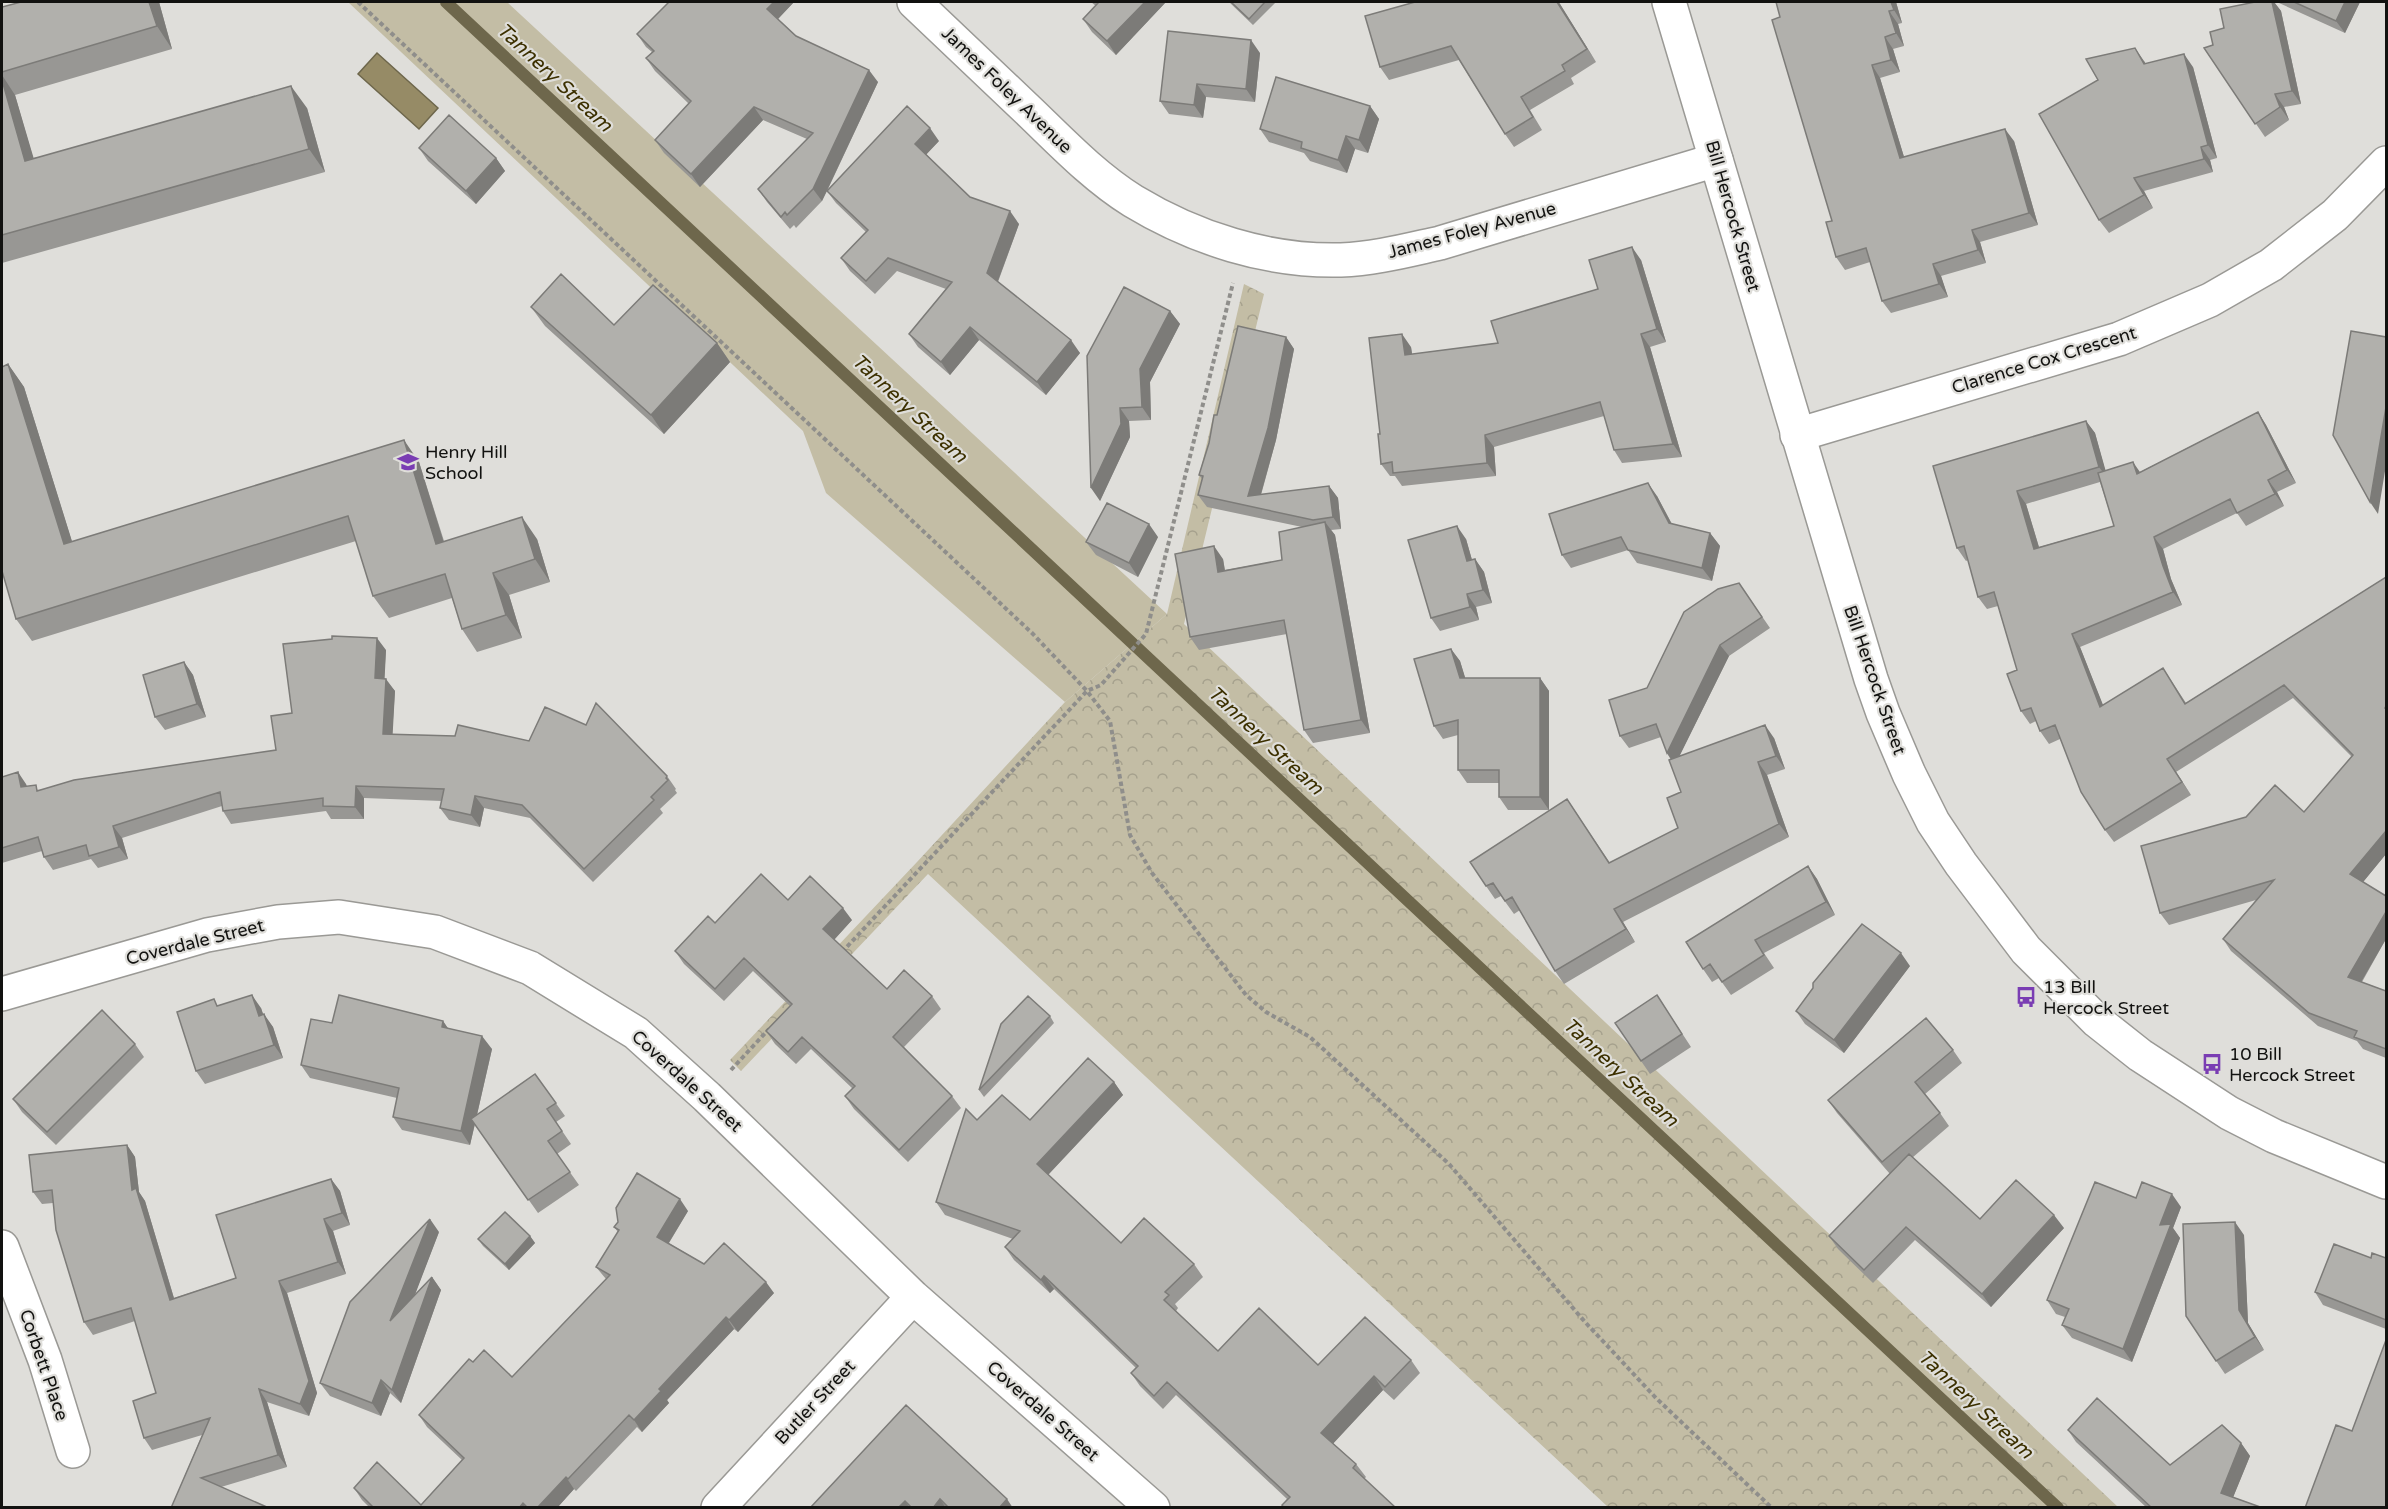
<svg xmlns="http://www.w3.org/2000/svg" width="2388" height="1509" viewBox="0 0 2388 1509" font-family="'Varela Round',sans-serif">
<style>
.grass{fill:#c3bda5}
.park{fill:url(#park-crowns)}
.water{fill:#968b66;stroke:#6e674c;stroke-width:1.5}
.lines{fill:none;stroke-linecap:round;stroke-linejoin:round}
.stream{stroke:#6e674c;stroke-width:12}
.minor-casing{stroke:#9a9995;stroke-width:36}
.tertiary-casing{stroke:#9a9995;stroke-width:36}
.path{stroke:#8f8e8b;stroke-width:4;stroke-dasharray:4.5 3;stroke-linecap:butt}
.minor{stroke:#fff;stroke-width:33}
.tertiary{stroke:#fff;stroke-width:33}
.wall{fill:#989794;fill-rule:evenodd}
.shaded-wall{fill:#7c7b78}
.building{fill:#b1b0ac;stroke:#7c7b78;stroke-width:1.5}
.labels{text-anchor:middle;stroke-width:4.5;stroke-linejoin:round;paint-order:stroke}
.street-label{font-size:18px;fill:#121210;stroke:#dfdeda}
.poi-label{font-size:18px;fill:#121210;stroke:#dfdeda;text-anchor:start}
.water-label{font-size:20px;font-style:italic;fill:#3c3000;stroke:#dfdeda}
</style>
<defs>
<pattern id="park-crowns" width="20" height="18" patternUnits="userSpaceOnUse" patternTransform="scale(1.5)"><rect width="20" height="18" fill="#c3bda5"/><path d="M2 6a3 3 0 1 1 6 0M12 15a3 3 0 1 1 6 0" fill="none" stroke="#a6a18d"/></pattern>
</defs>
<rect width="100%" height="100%" fill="#dfdeda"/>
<path class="grass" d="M 348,2 L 507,2 L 1167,614 L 1065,702 L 826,493 L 803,431 Z"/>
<path class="park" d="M 1244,284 L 1264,294 L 1184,624 L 2118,1507 L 1608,1507 L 928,874 L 741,1071 L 730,1060 L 917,862 L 1065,702 L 1167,614 Z"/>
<path class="water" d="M 377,53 L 438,108 L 419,129 L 358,74 Z"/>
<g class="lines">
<path class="stream" d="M 446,2 L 2058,1508"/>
<defs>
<path id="minor" d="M 914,2 C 953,39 993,77 1033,115 C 1064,145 1096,178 1133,201 C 1194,238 1268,262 1341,260 C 1374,259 1408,250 1440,243 L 1716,160
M 1797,435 L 2119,339 L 2210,300 L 2271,265 L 2335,215 L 2386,163
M 2,994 L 207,935 L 278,922 L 339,917 L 435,932 L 530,968 L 636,1033 L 707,1097 L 913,1297 L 1153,1508
M 2,1247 L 45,1360 L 73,1451
M 718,1508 L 913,1297"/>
<path id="tertiary" d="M 1669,2 L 1871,679 L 1883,713 L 1909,774 L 1933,822 L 1961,864 L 2026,950 L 2097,1021 L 2140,1055 L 2229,1113 L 2274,1136 L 2386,1182"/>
</defs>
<use href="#minor" class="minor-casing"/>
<use href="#tertiary" class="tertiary-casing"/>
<path class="path" d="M 358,2 L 1032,633 L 1087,691 L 1110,721 L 1130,835 L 1152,873 L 1246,995 L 1266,1012 L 1310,1037 L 1449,1164 L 1585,1322 L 1656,1398 L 1772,1508
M 842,952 L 1087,691 L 1101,685 L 1146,634 L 1233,283
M 731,1070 L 769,1029"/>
<use href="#minor" class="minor"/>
<use href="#tertiary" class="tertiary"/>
</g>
<path class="wall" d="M 159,2 L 172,49 L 15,95 L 33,158 L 307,108 L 325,172 L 2,263 L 2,7 Z
M 794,2 L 778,19 L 796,36 L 878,82 L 828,189 L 939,141 L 926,154 L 970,197 L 1019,224 L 998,282 L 1080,353 L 1046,395 L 979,340 L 950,375 L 918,347 L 909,334 L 946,289 L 897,271 L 875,294 L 850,271 L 841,258 L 866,232 L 836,203 L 827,191 L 822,201 L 796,228 L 794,225 L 790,229 L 767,202 L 758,189 L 807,139 L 763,120 L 700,187 L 664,153 L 655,140 L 689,104 L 655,71 L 646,58 L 652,52 L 646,47 L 637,34 Z
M 1091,2 L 1165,2 L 1165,3 L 1116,55 L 1092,32 L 1083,19 L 1096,6 Z
M 1229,2 L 1276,2 L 1253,25 Z
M 1776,2 L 1896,2 L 1902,23 L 1898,24 L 1904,46 L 1893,49 L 1900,72 L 1880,78 L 1904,157 L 2014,141 L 2038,225 L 1980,242 L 1986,263 L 1941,276 L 1948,297 L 1891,313 L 1882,301 L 1870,262 L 1845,270 L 1836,257 L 1832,221 Z
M 2255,2 L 2274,2 L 2281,11 L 2301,104 L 2284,107 L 2289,120 L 2265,137 L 2204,48 L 2213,45 L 2224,28 Z
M 2278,2 L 2360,2 L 2345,33 L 2279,3 Z
M 1560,4 L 1596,62 L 1571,78 L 1574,84 L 1530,110 L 1542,130 L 1514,147 L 1505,134 L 1459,60 L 1389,80 L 1380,67 Z
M 1260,53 L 1255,102 L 1206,97 L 1203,118 L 1169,114 L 1160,101 Z
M 2144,61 L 2146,64 L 2193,67 L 2217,158 L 2210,160 L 2213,172 L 2144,191 L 2153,208 L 2109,233 L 2099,220 Z
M 1370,106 L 1379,119 L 1368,153 L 1355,149 L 1347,173 L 1310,161 L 1304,153 L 1269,142 L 1260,129 Z
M 419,148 L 496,158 L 505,171 L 476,204 L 428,161 Z
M 1641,260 L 1666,342 L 1650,347 L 1682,457 L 1622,463 L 1614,450 L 1604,416 L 1494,447 L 1496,476 L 1402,486 L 1395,476 L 1390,476 L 1381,464 L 1380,434 L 1411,347 L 1412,354 L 1498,343 L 1598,289 Z
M 531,307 L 614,325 L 717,343 L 730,362 L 664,434 L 545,326 Z
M 1170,311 L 1180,324 L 1150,382 L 1151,420 L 1129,421 L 1130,437 L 1100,501 L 1087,356 Z
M 1286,337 L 1294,349 L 1276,440 L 1261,495 L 1329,486 L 1338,498 L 1341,529 L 1331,530 L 1335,535 L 1370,733 L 1313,743 L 1304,730 L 1287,634 L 1199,650 L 1190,637 L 1223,559 L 1225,570 L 1282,560 L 1302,527 L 1207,507 L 1198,495 L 1202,479 L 1199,475 L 1217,415 Z
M 8,364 L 24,387 L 72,542 L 419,462 L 444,541 L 537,539 L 550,582 L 509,595 L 522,638 L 477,652 L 462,629 L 452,598 L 389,618 L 373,596 L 356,541 L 32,641 L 16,619 Z
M 2258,412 L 2266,425 L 2296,483 L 2277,492 L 2284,506 L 2246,526 L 2237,513 L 2163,549 L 2171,579 L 2182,605 L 2080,647 L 2103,706 L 2163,668 L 2186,703 L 2386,577 L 2386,854 L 2363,882 L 2386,896 L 2386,939 L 2362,982 L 2386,991 L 2386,1058 L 2363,1049 L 2357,1041 L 2318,1026 L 2231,951 L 2223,939 L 2256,900 L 2169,925 L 2160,913 L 2304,812 L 2352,757 L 2293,698 L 2176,772 L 2191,795 L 2114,842 L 2105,830 L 2060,739 L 2049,744 L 2040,731 L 2036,721 L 2030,724 L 2021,711 L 2017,670 L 1998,606 L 1987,609 L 1978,597 L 1968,560 L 1966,561 L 1957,548 L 2086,421 L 2095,433 L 2105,470 L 2140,472 ZM 2100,482 L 2114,526 L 2039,547 L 2026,504 Z
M 1657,496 L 1672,524 L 1710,533 L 1720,546 L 1712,581 L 1637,563 L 1628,550 L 1571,568 L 1562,555 Z
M 1158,537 L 1138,577 L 1096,555 L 1086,542 Z
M 1466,539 L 1472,560 L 1475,559 L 1484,572 L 1492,603 L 1476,607 L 1479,620 L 1440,631 L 1431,618 Z
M 1739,583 L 1770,628 L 1729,656 L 1679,757 L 1774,738 L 1785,769 L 1767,775 L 1789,837 L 1623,922 L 1635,942 L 1564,984 L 1555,971 L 1520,910 L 1514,914 L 1501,896 L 1495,899 L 1486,886 L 1567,799 L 1610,863 L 1678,828 L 1681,792 L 1671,760 L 1667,753 L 1661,737 L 1629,748 L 1620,736 L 1647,688 Z
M 1451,649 L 1460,661 L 1465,678 L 1540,678 L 1549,691 L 1549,810 L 1508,810 L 1499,797 L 1499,783 L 1467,783 L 1458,770 L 1458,735 L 1443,739 L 1434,726 Z
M 386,650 L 384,679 L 395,691 L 392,734 L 667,776 L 676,789 L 675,790 L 677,793 L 660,809 L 663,813 L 593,882 L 530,818 L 484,808 L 480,827 L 449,820 L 440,808 L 442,801 L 364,798 L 364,819 L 331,819 L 326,811 L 231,824 L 223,811 L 222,806 L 122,838 L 128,859 L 98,868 L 91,859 L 53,870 L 44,857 L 42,851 L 2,863 L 2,777 L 26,784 L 27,787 L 39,790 L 276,750 L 292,713 Z
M 184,662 L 193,675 L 206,717 L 165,730 L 155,717 Z
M 1808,866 L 1817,879 L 1835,915 L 1764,953 L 1774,968 L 1731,995 L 1719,978 L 1712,982 L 1703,969 Z
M 852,920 L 834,940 L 887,989 L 932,996 L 941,1009 L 904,1047 L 952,1096 L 961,1108 L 908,1162 L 854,1109 L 845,1096 L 853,1089 L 811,1049 L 796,1064 L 775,1044 L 766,1031 L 790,1006 L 753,971 L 724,1001 L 684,964 L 675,951 L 715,923 Z
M 1910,966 L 1844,1053 L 1805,1024 L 1796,1011 L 1813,988 Z
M 1657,995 L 1691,1047 L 1650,1074 L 1615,1023 Z
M 218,1005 L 261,1008 L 263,1014 L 273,1027 L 283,1058 L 205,1084 L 196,1071 Z
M 1050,1016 L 1054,1023 L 984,1097 L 979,1090 Z
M 443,1021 L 448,1029 L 492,1049 L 477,1115 L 535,1074 L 565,1116 L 556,1122 L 571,1144 L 557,1154 L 579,1185 L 538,1213 L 475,1124 L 470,1145 L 402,1130 L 393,1117 L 397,1098 L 310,1078 L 301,1065 L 332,1023 Z
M 135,1044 L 144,1057 L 56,1145 L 22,1112 L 13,1099 Z
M 1953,1050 L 1962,1063 L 1925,1094 L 1940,1113 L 1949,1126 L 1912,1158 L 1980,1219 L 2064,1228 L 1991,1307 L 1915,1240 L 1873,1283 L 1838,1249 L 1829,1236 L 1890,1174 L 1837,1113 L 1828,1100 Z
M 1114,1082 L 1123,1095 L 1048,1175 L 1121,1243 L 1194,1264 L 1203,1277 L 1175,1304 L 1178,1308 L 1176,1311 L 1218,1351 L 1318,1365 L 1411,1360 L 1420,1373 L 1394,1400 L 1383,1390 L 1333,1443 L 1356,1464 L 1366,1477 L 1364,1479 L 1396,1508 L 1284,1508 L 1282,1505 L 1287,1499 L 1176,1395 L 1163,1409 L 1140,1386 L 1131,1373 L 1136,1368 L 1054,1289 L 1050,1293 L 1014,1260 L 1005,1247 L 1013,1239 L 945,1215 L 936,1202 L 1030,1120 Z
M 127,1145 L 135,1157 L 139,1192 L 145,1201 L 174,1298 L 236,1278 L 331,1179 L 340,1191 L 350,1225 L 333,1231 L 346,1274 L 287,1293 L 317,1393 L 309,1416 L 267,1402 L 287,1467 L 221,1487 L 171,1508 L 202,1435 L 152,1450 L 144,1438 L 156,1393 L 135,1321 L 93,1335 L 84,1322 L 53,1203 L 42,1204 L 33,1192 Z
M 2136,1198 L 2181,1207 L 2173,1228 L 2180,1238 L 2132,1362 L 2072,1338 L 2062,1325 L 2065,1317 L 2056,1314 L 2047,1300 Z
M 688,1211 L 669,1243 L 704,1264 L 774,1293 L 738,1332 L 734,1329 L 667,1400 L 669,1403 L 642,1432 L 637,1427 L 576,1491 L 574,1489 L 557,1508 L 370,1508 L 362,1500 L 354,1488 L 421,1505 L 462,1460 L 427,1427 L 419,1415 L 473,1362 L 512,1377 L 606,1279 L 596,1267 L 618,1232 L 614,1227 Z
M 439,1232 L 414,1296 L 432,1277 L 441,1290 L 401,1403 L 390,1393 L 381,1416 L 330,1396 L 320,1383 Z
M 2244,1235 L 2248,1323 L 2264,1350 L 2225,1374 L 2186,1316 Z
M 530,1236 L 535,1243 L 509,1270 L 483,1246 L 478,1239 Z
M 2371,1258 L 2386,1258 L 2386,1329 L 2323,1305 L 2315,1292 Z
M 906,1405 L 1013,1508 L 810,1508 Z
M 2068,1430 L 2170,1465 L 2241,1443 L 2250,1456 L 2233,1497 L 2263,1508 L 2147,1508 L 2076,1442 Z"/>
<path class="shaded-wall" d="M 149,2 L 159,2 L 172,49 L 157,26 Z
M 774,2 L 794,2 L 776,21 L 767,9 Z
M 1145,2 L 1165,2 L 1165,3 L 1116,55 L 1107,41 Z
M 1557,2 L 1559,2 L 1560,4 L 1596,62 Z
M 1891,2 L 1896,2 L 1902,23 L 1894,10 Z
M 2272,2 L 2274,2 L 2281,11 L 2301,104 L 2292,91 Z
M 2345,2 L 2360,2 L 2345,33 L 2336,21 Z
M 1889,11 L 1898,24 L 1904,46 L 1896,33 Z
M 1885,37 L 1893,49 L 1900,72 L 1891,60 Z
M 1251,40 L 1260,53 L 1255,102 L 1246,89 Z
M 2135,48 L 2144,61 L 2153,77 L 2144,64 Z
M 2184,54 L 2193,67 L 2217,158 L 2208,145 Z
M 1872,65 L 1880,78 L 1908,170 L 1900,158 Z
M 869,70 L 878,82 L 822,201 L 813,189 Z
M 2,75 L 15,95 L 41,183 L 25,161 L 2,80 Z
M 1197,84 L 1206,97 L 1203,118 L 1194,105 Z
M 291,86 L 307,108 L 325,172 L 309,149 Z
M 2275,94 L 2284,107 L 2289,120 L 2280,107 Z
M 1370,106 L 1379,119 L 1368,153 L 1359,140 Z
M 754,107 L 763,120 L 700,187 L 691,174 Z
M 930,128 L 939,141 L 924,157 L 915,144 Z
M 2005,129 L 2014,141 L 2038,225 L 2029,213 Z
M 1346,136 L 1355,149 L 1347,173 L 1338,160 Z
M 2201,147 L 2210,160 L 2213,172 L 2204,159 Z
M 496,158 L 505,171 L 476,204 L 466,191 Z
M 2134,178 L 2144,191 L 2153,208 L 2144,195 Z
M 1010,211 L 1019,224 L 996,286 L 987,273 Z
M 1972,230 L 1980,242 L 1986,263 L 1978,250 Z
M 1632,247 L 1641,260 L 1666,342 L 1657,329 Z
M 1933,264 L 1941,276 L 1948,297 L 1939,284 Z
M 1170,311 L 1180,324 L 1150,382 L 1151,420 L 1142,407 L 1140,369 Z
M 970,327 L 979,340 L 950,375 L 941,362 Z
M 1402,334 L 1411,347 L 1414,367 L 1405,355 Z
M 1641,334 L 1650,347 L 1682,457 L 1673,444 Z
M 1286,337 L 1294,349 L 1276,440 L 1257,508 L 1248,496 Z
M 1071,340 L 1080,353 L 1046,395 L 1037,382 Z
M 717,343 L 730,362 L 664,434 L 651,415 Z
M 8,364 L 24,387 L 80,567 L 64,544 Z
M 2386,407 L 2386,465 L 2378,514 L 2370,502 Z
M 1120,408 L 1129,421 L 1130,437 L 1100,501 L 1091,488 Z
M 2258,412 L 2266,425 L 2296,483 L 2287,470 Z
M 2086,421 L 2095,433 L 2108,479 L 2099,467 Z
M 1485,435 L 1494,447 L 1496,476 L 1487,463 Z
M 404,440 L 419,462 L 451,566 L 436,544 Z
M 2133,462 L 2142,475 L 2137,474 Z
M 2268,480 L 2277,492 L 2284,506 L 2275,494 Z
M 1648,483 L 1657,496 L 1678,536 L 1669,523 Z
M 1329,486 L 1338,498 L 1341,529 L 1333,517 Z
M 2017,491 L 2026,504 L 2043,561 L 2034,549 Z
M 522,517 L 537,539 L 550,582 L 535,559 Z
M 1325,522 L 1335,535 L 1370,733 L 1361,720 Z
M 1149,524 L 1158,537 L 1138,577 L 1129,563 Z
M 1457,526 L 1466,539 L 1476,574 L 1467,561 Z
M 1710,533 L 1720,546 L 1712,581 L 1702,568 Z
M 2154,537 L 2163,549 L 2171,579 L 2182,605 L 2173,592 L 2163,566 Z
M 1214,546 L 1223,559 L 1227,585 L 1218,572 Z
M 1475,559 L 1484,572 L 1492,603 L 1483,590 Z
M 493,573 L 509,595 L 522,638 L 506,615 Z
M 1467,594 L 1476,607 L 1479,620 L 1470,607 Z
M 2072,634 L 2080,647 L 2109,720 L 2100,707 Z
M 377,638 L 386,650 L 384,691 L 375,678 Z
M 1720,645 L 1729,656 L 1675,765 L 1667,753 Z
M 1451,649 L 1460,661 L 1469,690 L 1460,678 Z
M 184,662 L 193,675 L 206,717 L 197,704 Z
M 1540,678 L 1549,691 L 1549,810 L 1540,797 Z
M 386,679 L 395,691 L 392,746 L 383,734 Z
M 1765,725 L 1774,738 L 1785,769 L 1776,756 Z
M 2167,759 L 2176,772 L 2191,795 L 2182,782 Z
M 1758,762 L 1767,775 L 1789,837 L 1779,824 Z
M 18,772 L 26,784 L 30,800 L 21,787 Z
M 356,786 L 364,798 L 364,819 L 355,807 Z
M 475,796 L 484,808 L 480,827 L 471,815 Z
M 113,826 L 122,838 L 128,859 L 119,847 Z
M 2386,831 L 2386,854 L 2359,887 L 2350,874 Z
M 1808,866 L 1817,879 L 1835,915 L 1826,902 Z
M 843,908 L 852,920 L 832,942 L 823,929 Z
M 1614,909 L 1623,922 L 1635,942 L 1626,929 Z
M 2386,912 L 2386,939 L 2357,989 L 2348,977 Z
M 1901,953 L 1910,966 L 1844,1053 L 1834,1040 Z
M 252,995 L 261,1008 L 268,1029 L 259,1016 Z
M 264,1014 L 273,1027 L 283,1058 L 274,1045 Z
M 443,1021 L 452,1034 L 442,1027 Z
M 482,1036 L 492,1049 L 470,1145 L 461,1131 Z
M 1114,1082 L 1123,1095 L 1046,1177 L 1037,1164 Z
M 127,1145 L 135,1157 L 139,1192 L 145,1201 L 178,1312 L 170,1300 L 132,1190 Z
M 331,1179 L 340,1191 L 350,1225 L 342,1213 Z
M 2172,1194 L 2181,1207 L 2173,1228 L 2180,1238 L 2132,1362 L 2123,1349 L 2160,1225 Z
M 680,1199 L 688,1211 L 665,1249 L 657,1237 Z
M 2054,1215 L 2064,1228 L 1991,1307 L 1982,1294 Z
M 324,1219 L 333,1231 L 346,1274 L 338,1262 Z
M 430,1219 L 439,1232 L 400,1334 L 390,1321 Z
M 2235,1222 L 2244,1235 L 2248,1323 L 2264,1350 L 2255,1337 L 2239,1310 Z
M 530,1236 L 535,1243 L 509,1270 L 505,1264 Z
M 1044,1276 L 1054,1289 L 1050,1293 L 1041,1280 Z
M 432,1277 L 441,1290 L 401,1403 L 392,1390 Z
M 279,1281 L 287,1293 L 317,1393 L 309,1416 L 300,1404 Z
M 766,1282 L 774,1293 L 738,1332 L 729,1320 Z
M 726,1317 L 734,1329 L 667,1400 L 669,1403 L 642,1432 L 634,1420 L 659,1389 Z
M 1374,1376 L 1383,1390 L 1331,1446 L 1321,1433 Z
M 381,1380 L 390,1393 L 381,1416 L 372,1403 Z
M 259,1389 L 267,1402 L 287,1467 L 278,1455 Z
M 2241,1443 L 2250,1456 L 2230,1505 L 2221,1493 Z
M 566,1477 L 574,1489 L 557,1508 L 537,1508 Z
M 940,1499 L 946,1508 L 933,1508 Z
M 1007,1499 L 1013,1508 L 999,1508 Z
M 905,1501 L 910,1508 L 898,1508 Z
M 523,1503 L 526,1508 L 519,1508 Z"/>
<path class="building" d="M 21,2 L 149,2 L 157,26 L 2,72 L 2,7 Z
M 669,2 L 774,2 L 767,9 L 796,36 L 869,70 L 813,189 L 787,215 L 785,212 L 781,217 L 758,189 L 813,133 L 754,107 L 691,174 L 655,140 L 691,101 L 646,58 L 654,51 L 637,34 Z
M 1096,2 L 1145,2 L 1107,41 L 1083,19 L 1098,3 Z
M 1231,2 L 1265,2 L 1249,19 Z
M 1415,2 L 1557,2 L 1587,49 L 1562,65 L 1565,71 L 1521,97 L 1533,117 L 1505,134 L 1451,46 L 1380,67 L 1365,16 Z
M 1776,2 L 1891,2 L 1894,10 L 1889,11 L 1896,33 L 1885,37 L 1891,60 L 1872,65 L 1900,158 L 2005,129 L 2029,213 L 1972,230 L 1978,250 L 1933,264 L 1939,284 L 1882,301 L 1866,248 L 1836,257 L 1826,222 L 1832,221 L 1772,20 L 1780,17 Z
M 2255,2 L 2272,2 L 2292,91 L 2275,94 L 2280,107 L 2255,124 L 2204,48 L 2213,45 L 2210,32 L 2224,28 L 2220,9 Z
M 2294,2 L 2345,2 L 2336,21 Z
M 1168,31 L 1251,40 L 1246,89 L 1197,84 L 1194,105 L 1160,101 Z
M 2135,48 L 2144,64 L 2184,54 L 2208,145 L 2201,147 L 2204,159 L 2134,178 L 2144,195 L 2099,220 L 2039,114 L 2098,80 L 2086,59 Z
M 1276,77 L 1370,106 L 1359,140 L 1346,136 L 1338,160 L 1301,148 L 1302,142 L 1260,129 Z
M 2,80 L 25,161 L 291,86 L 309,149 L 2,235 Z
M 907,106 L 930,128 L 915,144 L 970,197 L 1010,211 L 987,273 L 1071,340 L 1037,382 L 970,327 L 941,362 L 909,334 L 952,282 L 888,258 L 866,281 L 841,258 L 868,230 L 827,191 Z
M 449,115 L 496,158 L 466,191 L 419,148 Z
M 1632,247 L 1657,329 L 1641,334 L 1673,444 L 1614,450 L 1600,402 L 1485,435 L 1487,463 L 1393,473 L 1392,462 L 1381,464 L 1378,434 L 1380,434 L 1369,338 L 1402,334 L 1405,355 L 1498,343 L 1491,321 L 1598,289 L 1589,260 Z
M 561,274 L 614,325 L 653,285 L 717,343 L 651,415 L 531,307 Z
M 1124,287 L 1170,311 L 1140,369 L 1142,407 L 1120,408 L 1121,424 L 1091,488 L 1087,356 Z
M 1238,326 L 1286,337 L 1268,428 L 1248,496 L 1329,486 L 1333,517 L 1313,520 L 1198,495 L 1203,476 L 1199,475 L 1209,443 L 1214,415 L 1217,415 Z
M 2351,331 L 2386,337 L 2386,407 L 2370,502 L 2333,435 Z
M 8,364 L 64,544 L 404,440 L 436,544 L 522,517 L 535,559 L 493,573 L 506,615 L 462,629 L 445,574 L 373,596 L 348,516 L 16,619 L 2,571 L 2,367 Z
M 2258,412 L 2287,470 L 2268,480 L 2275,494 L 2237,513 L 2230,499 L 2154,537 L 2163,566 L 2173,592 L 2072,634 L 2100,707 L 2163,668 L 2185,704 L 2386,577 L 2386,706 L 2385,708 L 2386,709 L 2386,831 L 2350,874 L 2386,896 L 2386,912 L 2348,977 L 2386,991 L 2386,1049 L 2354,1037 L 2357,1031 L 2309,1013 L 2223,939 L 2274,880 L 2160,913 L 2141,846 L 2246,817 L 2275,785 L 2304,812 L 2353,755 L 2284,685 L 2167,759 L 2182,782 L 2105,830 L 2081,792 L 2055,725 L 2040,731 L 2031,708 L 2021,711 L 2007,674 L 2017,670 L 1994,592 L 1978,597 L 1964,546 L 1957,548 L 1933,466 L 2086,421 L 2099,467 L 2017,491 L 2034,549 L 2114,526 L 2098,473 L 2133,462 L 2137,474 Z
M 1648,483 L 1669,523 L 1710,533 L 1702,568 L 1628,550 L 1621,537 L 1562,555 L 1549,514 Z
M 1107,503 L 1149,524 L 1129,563 L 1086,542 Z
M 1325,522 L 1361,720 L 1304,730 L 1284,620 L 1190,637 L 1175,554 L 1214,546 L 1218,572 L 1282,560 L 1279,532 Z
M 1457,526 L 1467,561 L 1475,559 L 1483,590 L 1467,594 L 1470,607 L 1431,618 L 1408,540 Z
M 1739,583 L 1762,617 L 1720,645 L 1667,753 L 1656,724 L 1620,736 L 1609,700 L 1647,688 L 1684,612 L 1718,589 Z
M 332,636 L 377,638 L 375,678 L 386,679 L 383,734 L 455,736 L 458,725 L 529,741 L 545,707 L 586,725 L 596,703 L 667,776 L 666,778 L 668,780 L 651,797 L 654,800 L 584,869 L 522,805 L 475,796 L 471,815 L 440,808 L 444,789 L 356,786 L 355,807 L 323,806 L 323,798 L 223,811 L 220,792 L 113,826 L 119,847 L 89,856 L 86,845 L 44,857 L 38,837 L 2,848 L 2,777 L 18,772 L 21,787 L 36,785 L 37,791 L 74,780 L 276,750 L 271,716 L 292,713 L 283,644 L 332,639 Z
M 1451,649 L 1460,678 L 1540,678 L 1540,797 L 1499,797 L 1499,770 L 1458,770 L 1458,720 L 1434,726 L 1414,659 Z
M 184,662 L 197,704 L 155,717 L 143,675 Z
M 1765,725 L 1776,756 L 1758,762 L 1779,824 L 1614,909 L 1626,929 L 1555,971 L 1512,897 L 1505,901 L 1493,883 L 1486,886 L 1470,862 L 1567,799 L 1609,863 L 1678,828 L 1667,798 L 1681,792 L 1669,760 Z
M 1808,866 L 1826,902 L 1755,940 L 1764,955 L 1722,982 L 1710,964 L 1703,969 L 1686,942 Z
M 761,874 L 788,900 L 810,876 L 843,908 L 823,929 L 887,989 L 904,970 L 932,996 L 893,1037 L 952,1096 L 899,1150 L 845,1096 L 855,1086 L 802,1037 L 788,1052 L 766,1031 L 792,1004 L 744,958 L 715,989 L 675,951 L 708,916 L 715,923 Z
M 1862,924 L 1901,953 L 1834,1040 L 1796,1011 L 1813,988 L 1813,983 Z
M 252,995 L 259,1016 L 264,1014 L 274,1045 L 196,1071 L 177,1012 L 214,999 L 217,1006 Z
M 339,995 L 443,1021 L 442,1027 L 482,1036 L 461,1131 L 393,1117 L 399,1088 L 301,1065 L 311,1019 L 332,1023 Z
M 1657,995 L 1682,1034 L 1641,1061 L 1615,1023 Z
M 1028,996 L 1050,1016 L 979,1090 L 1001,1024 Z
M 102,1010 L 135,1044 L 47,1132 L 13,1099 Z
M 1926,1018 L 1953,1050 L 1915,1082 L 1940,1113 L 1882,1162 L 1828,1100 Z
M 1088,1058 L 1114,1082 L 1037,1164 L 1121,1243 L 1144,1218 L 1194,1264 L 1165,1292 L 1169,1295 L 1164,1300 L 1218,1351 L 1259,1308 L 1318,1365 L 1365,1317 L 1411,1360 L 1385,1387 L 1374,1376 L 1321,1433 L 1356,1464 L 1353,1468 L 1396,1508 L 1284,1508 L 1282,1505 L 1290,1497 L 1167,1382 L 1154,1396 L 1131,1373 L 1138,1366 L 1044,1276 L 1041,1280 L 1005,1247 L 1020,1231 L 936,1202 L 966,1109 L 977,1120 L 1002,1095 L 1030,1120 Z
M 535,1074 L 556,1103 L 547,1109 L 562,1131 L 548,1141 L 570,1172 L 528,1200 L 471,1119 Z
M 127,1145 L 132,1190 L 136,1188 L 170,1300 L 236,1278 L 216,1215 L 331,1179 L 342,1213 L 324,1219 L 338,1262 L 279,1281 L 309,1381 L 300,1404 L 259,1389 L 278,1455 L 201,1478 L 269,1508 L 171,1508 L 210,1418 L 144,1438 L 133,1401 L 156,1393 L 131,1308 L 84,1322 L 56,1230 L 52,1190 L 33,1192 L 29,1155 Z
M 1909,1154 L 1980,1219 L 2016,1180 L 2054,1215 L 1982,1294 L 1906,1227 L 1864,1270 L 1829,1236 Z
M 637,1173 L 680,1199 L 657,1237 L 704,1264 L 724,1243 L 766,1282 L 729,1320 L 726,1317 L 659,1389 L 661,1391 L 634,1420 L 629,1415 L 568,1479 L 566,1477 L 537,1508 L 528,1508 L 523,1503 L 519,1508 L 374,1508 L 354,1488 L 377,1462 L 421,1505 L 464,1458 L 419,1415 L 469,1359 L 473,1362 L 484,1350 L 512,1377 L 610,1275 L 596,1267 L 619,1230 L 614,1227 L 618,1222 L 616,1208 Z
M 2095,1182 L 2136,1198 L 2142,1182 L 2172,1194 L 2160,1225 L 2171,1224 L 2123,1349 L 2062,1325 L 2069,1309 L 2047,1300 Z
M 505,1212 L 530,1236 L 505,1264 L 478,1239 Z
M 430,1219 L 390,1321 L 432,1277 L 392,1390 L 381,1380 L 372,1403 L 320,1383 L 350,1302 Z
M 2235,1222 L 2239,1310 L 2255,1337 L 2216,1361 L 2186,1316 L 2183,1224 Z
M 2334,1244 L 2371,1258 L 2372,1253 L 2386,1258 L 2386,1320 L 2315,1292 Z
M 2386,1340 L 2386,1508 L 2305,1508 L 2336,1425 L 2352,1431 Z
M 2097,1398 L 2170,1465 L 2222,1425 L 2241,1443 L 2221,1493 L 2263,1508 L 2152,1508 L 2068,1430 Z
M 906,1405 L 1007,1499 L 999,1508 L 949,1508 L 940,1499 L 933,1508 L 912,1508 L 905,1501 L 898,1508 L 810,1508 Z"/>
<defs>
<symbol id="school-bare" viewBox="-9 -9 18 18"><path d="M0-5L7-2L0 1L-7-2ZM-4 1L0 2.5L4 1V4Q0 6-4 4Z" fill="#7a3db3" stroke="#dfdeda" stroke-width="2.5" paint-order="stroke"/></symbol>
<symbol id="bus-bare" viewBox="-9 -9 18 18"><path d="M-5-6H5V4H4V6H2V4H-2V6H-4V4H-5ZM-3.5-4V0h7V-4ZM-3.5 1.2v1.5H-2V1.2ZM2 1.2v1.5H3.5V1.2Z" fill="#7a3db3" stroke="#dfdeda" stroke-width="2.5" paint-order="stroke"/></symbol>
</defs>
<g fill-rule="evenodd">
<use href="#school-bare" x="393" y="447" width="30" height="30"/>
<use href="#bus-bare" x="2011" y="982" width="30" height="30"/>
<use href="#bus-bare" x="2197" y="1049" width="30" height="30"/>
</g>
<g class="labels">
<g class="street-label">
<text transform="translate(1007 90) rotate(44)" y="6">James Foley Avenue</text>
<text transform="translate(1733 216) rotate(74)" y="6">Bill Hercock Street</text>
<text transform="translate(1472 230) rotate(-15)" y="6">James Foley Avenue</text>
<text transform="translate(2044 360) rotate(-17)" y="6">Clarence Cox Crescent</text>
<text transform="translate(1875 680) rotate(71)" y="6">Bill Hercock Street</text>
<text transform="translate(195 942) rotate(-14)" y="6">Coverdale Street</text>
<text transform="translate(687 1081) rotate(42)" y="6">Coverdale Street</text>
<text transform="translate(44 1365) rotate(71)" y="6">Corbett Place</text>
<text transform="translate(815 1402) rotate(-47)" y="6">Butler Street</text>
<text transform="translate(1043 1411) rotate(41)" y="6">Coverdale Street</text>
</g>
<g class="poi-label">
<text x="425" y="458">Henry Hill<tspan x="425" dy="21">School</tspan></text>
<text x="2043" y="993">13 Bill<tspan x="2043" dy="21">Hercock Street</tspan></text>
<text x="2229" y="1060">10 Bill<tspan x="2229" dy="21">Hercock Street</tspan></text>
</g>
<g class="water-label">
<text transform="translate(555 77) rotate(43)" y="7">Tannery Stream</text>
<text transform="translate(910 408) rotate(43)" y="7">Tannery Stream</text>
<text transform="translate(1266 740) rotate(43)" y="7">Tannery Stream</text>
<text transform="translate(1621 1072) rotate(43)" y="7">Tannery Stream</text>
<text transform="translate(1976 1404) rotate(43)" y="7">Tannery Stream</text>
</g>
</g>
<rect width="2388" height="1509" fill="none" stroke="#121210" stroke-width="6"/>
</svg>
